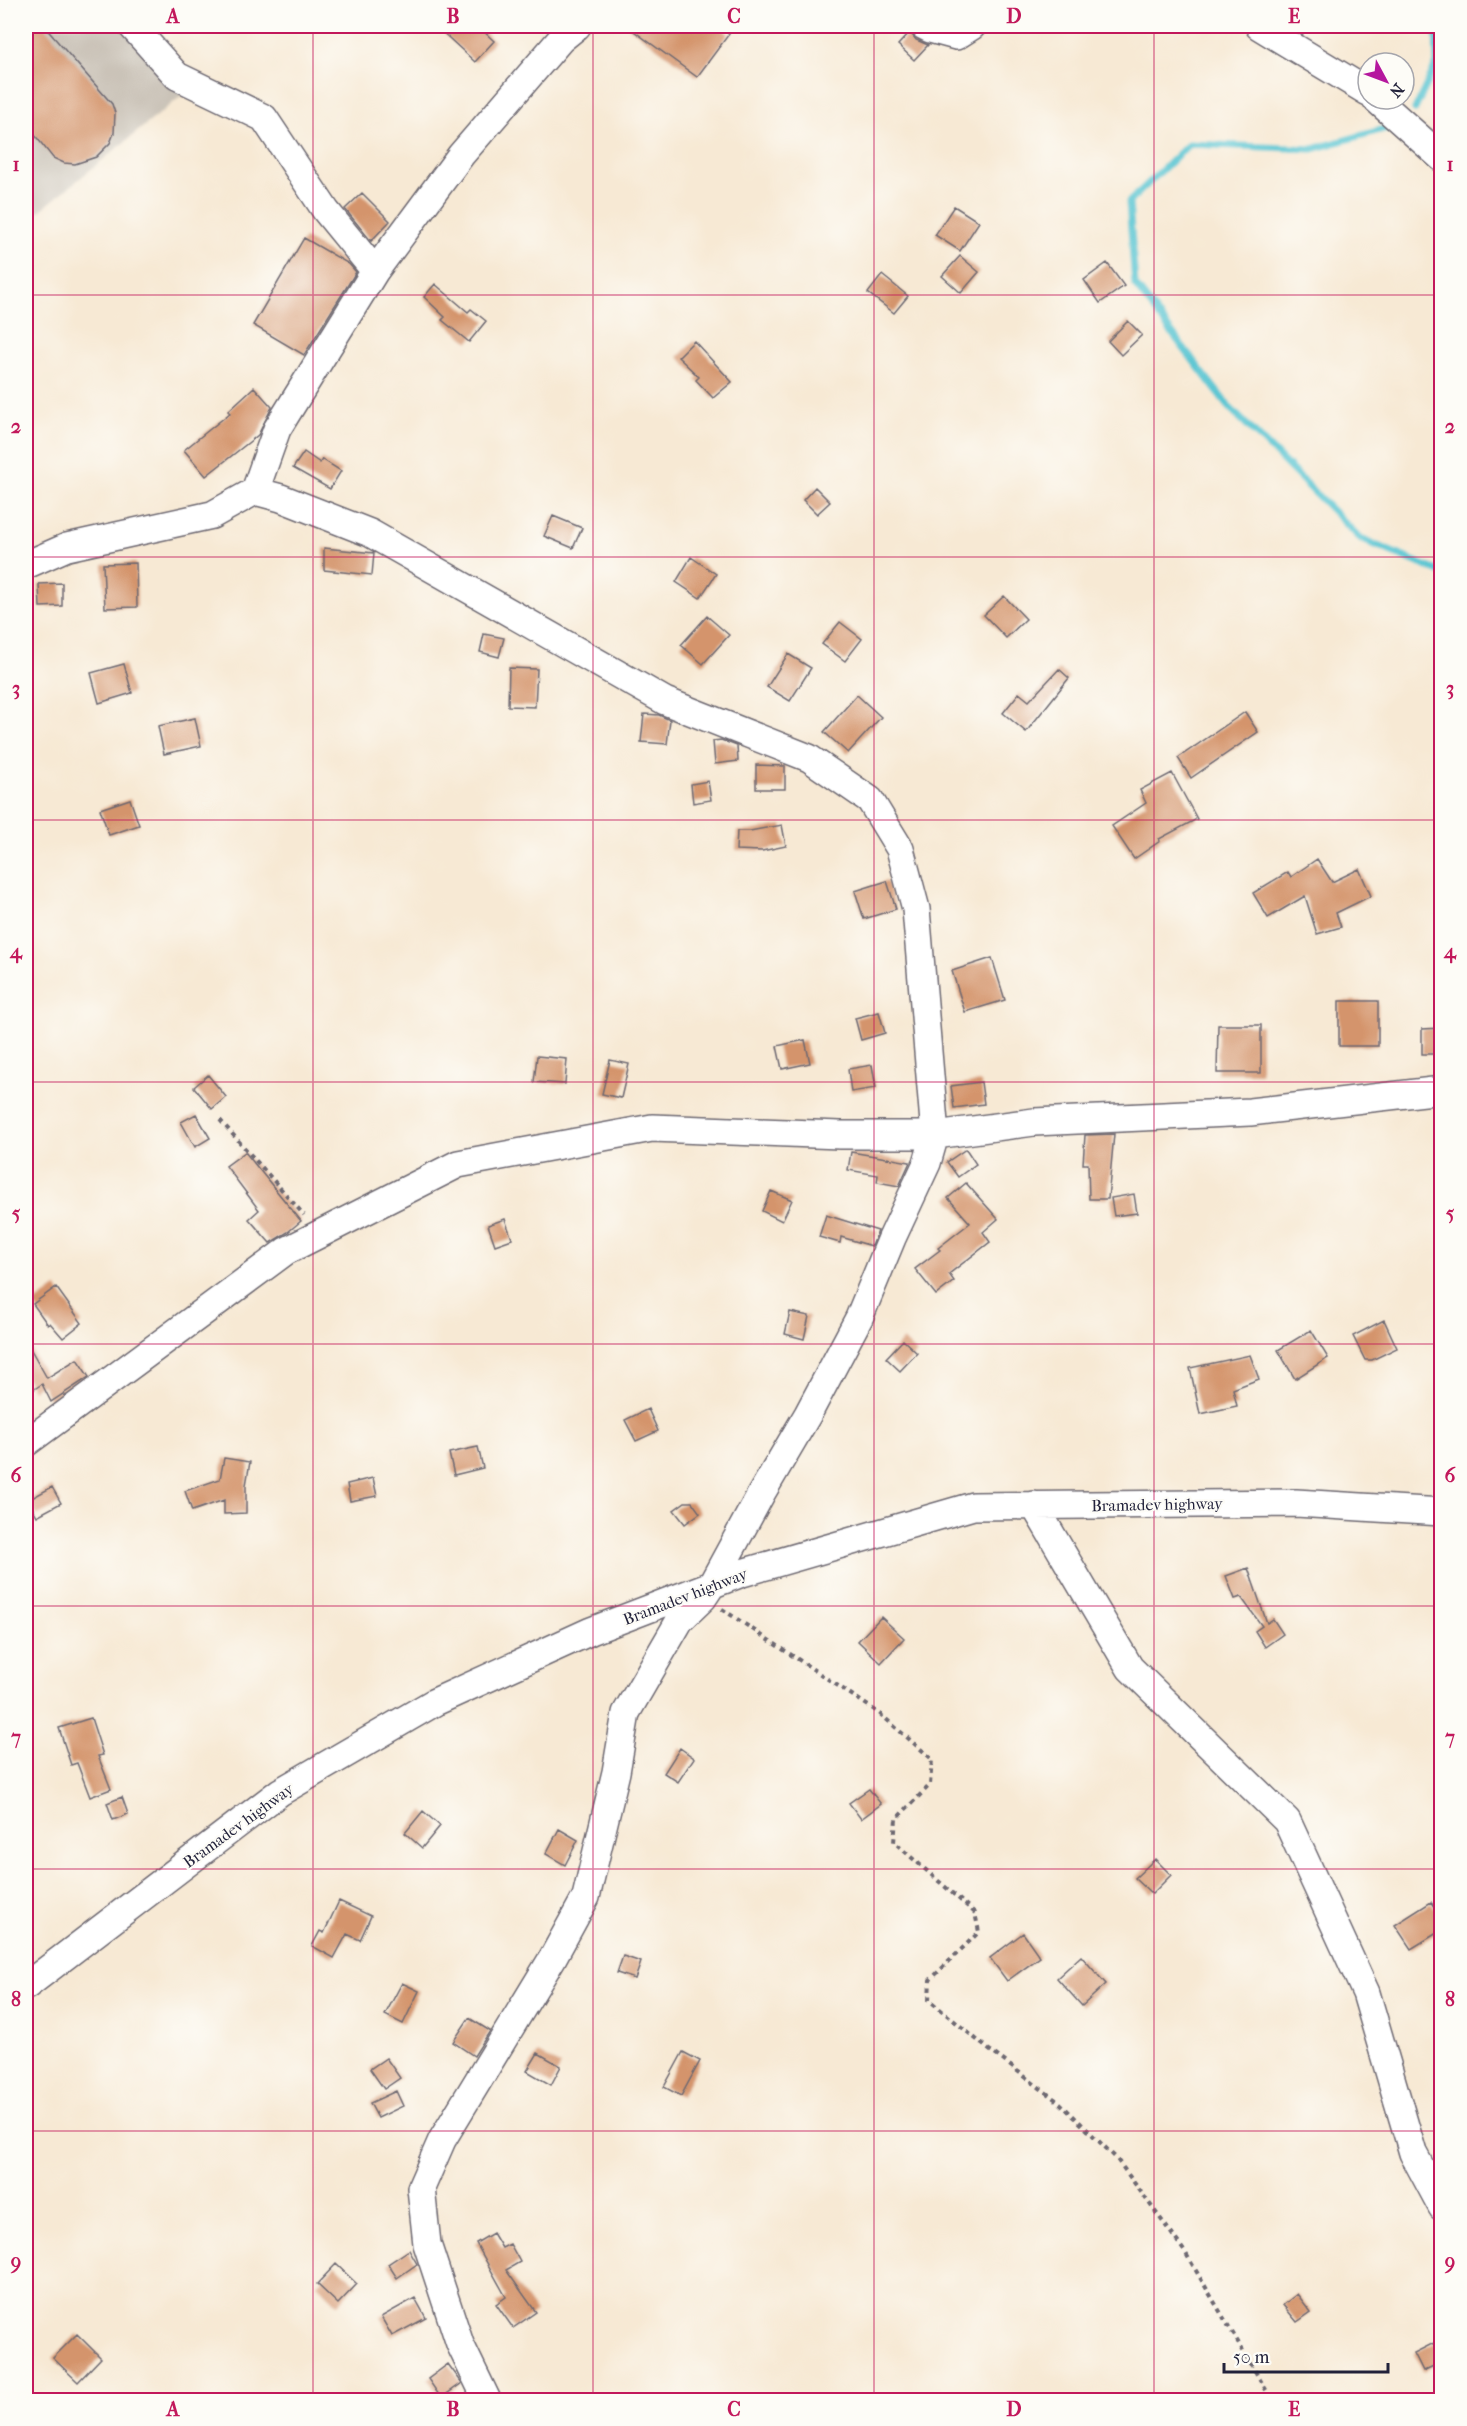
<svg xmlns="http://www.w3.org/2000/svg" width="1467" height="2426" viewBox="0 0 1467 2426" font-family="'IM FELL French Canon',serif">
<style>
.industrial{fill:#cac3b8}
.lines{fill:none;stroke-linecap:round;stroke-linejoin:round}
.stream{stroke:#59c5d2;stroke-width:7}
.building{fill:#d4946c}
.minor-casing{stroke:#6d6871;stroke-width:30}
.path{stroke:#6d6871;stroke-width:4;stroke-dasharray:4.5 4.5;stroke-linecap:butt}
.minor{stroke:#fff;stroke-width:27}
.grid{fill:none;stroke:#c2185b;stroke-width:1.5;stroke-opacity:0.55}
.labels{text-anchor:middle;stroke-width:4.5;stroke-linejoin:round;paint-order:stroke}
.street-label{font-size:16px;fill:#22223b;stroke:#fdfcf7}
.neatline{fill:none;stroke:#c2185b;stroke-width:2}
.grid-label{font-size:20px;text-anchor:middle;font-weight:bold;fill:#c2185b}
</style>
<rect width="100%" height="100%" fill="#fdfcf7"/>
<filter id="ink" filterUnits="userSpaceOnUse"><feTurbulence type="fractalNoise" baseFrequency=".0167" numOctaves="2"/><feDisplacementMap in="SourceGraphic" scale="12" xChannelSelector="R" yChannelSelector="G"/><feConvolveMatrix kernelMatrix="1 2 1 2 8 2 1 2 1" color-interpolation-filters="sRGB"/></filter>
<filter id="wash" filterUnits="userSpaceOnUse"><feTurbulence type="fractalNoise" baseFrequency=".008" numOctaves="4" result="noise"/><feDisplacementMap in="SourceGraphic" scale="24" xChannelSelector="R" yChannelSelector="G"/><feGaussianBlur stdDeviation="1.35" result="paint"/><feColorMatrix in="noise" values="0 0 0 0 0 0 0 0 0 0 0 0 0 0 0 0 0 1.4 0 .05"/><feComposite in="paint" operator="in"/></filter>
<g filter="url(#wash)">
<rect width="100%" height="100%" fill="#f7e9d4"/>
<path class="industrial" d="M 26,26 L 125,26 L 185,93 L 26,222 Z"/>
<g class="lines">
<path class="stream" d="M 1415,109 L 1437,63 L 1436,26
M 1391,127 L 1313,149 L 1189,144 L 1129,202 L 1135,285 L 1229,407 L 1361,539 L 1442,573"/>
</g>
<g id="blocks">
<path class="building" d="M 26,26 L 44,26 L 112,104 L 115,113 L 114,133 L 110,143 L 96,157 L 75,164 L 64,163 L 53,158 L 26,124 Z
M 436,26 L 478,26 L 494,41 L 475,62 Z
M 627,26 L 719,26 L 729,34 L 697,77 Z
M 910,32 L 916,40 L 928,45 L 914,60 L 898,45 Z
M 362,193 L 390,221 L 371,241 L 345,209 Z
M 954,206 L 979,222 L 960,251 L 935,235 Z
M 304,238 L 349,264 L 356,272 L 304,355 L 253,325 Z
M 960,256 L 979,272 L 961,293 L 942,276 Z
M 1107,263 L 1124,286 L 1100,303 L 1084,280 Z
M 882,275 L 908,296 L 894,313 L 868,293 Z
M 435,284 L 468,312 L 471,309 L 486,321 L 469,342 L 442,320 L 445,317 L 424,297 Z
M 1128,321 L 1142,335 L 1121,355 L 1108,341 Z
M 694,341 L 732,382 L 713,398 L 696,380 L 699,377 L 678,357 Z
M 254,387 L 272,407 L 258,435 L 206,476 L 184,450 L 230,413 L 228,411 Z
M 304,452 L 320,463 L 322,459 L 341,471 L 330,489 L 293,468 Z
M 815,487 L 830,502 L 817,514 L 803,500 Z
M 553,516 L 582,528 L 573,548 L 544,536 Z
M 324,548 L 374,553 L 372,575 L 324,570 Z
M 691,557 L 716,574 L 700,598 L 676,582 Z
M 136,563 L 137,607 L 105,608 L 103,564 Z
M 62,583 L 62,606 L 40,607 L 39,584 Z
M 1004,596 L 1026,619 L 1006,638 L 984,615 Z
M 707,616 L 729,635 L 703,664 L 681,645 Z
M 840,622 L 862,639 L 845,661 L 822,644 Z
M 484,634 L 504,638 L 499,657 L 480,652 Z
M 788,654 L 811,668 L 790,701 L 767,687 Z
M 124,664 L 132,693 L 99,703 L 91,673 Z
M 509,668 L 537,669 L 535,707 L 508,706 Z
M 1059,669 L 1069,678 L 1026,732 L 1003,713 L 1019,693 L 1029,701 Z
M 857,695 L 881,717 L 848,753 L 824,732 Z
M 1245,712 L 1258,732 L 1191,778 L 1178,758 Z
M 644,714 L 659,715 L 670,720 L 667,744 L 641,742 Z
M 195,718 L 201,746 L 164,754 L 158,726 Z
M 721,740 L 737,746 L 738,761 L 715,764 L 713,741 Z
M 756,765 L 785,766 L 785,789 L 756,789 Z
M 1172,773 L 1197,819 L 1159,839 L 1160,841 L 1134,859 L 1112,826 L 1146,803 L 1140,790 Z
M 708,781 L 711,800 L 693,803 L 691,784 Z
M 130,799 L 139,825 L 109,835 L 100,809 Z
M 782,825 L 786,846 L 762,851 L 736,850 L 737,831 L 750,831 Z
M 1317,859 L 1332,882 L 1359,869 L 1371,896 L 1336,913 L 1341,927 L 1317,934 L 1305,896 L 1268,918 L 1253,893 L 1288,872 L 1291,877 Z
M 887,881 L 896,909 L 864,919 L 855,891 Z
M 992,958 L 1005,1000 L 965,1012 L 952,971 Z
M 1339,1001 L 1378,1001 L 1378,1046 L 1339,1046 Z
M 879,1012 L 885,1033 L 861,1040 L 855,1018 Z
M 1218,1025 L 1261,1025 L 1261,1073 L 1217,1073 Z
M 1442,1028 L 1442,1054 L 1422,1054 L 1422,1029 Z
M 805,1040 L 810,1063 L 782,1069 L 777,1046 Z
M 537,1056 L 567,1059 L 565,1084 L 534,1082 Z
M 610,1060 L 629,1064 L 621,1098 L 602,1094 Z
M 872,1065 L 876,1088 L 851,1092 L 848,1069 Z
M 208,1075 L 226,1097 L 212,1109 L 194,1087 Z
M 981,1082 L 984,1104 L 954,1108 L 951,1086 Z
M 196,1114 L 210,1138 L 195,1147 L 181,1122 Z
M 1114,1134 L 1108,1199 L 1089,1199 L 1088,1164 L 1083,1164 L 1085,1135 Z
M 966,1149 L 976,1164 L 958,1177 L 947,1162 Z
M 245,1152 L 301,1221 L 288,1232 L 270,1243 L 249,1219 L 259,1210 L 226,1166 Z
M 851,1152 L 875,1156 L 910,1162 L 899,1186 L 877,1182 L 878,1175 L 848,1170 Z
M 966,1183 L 998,1219 L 983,1232 L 990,1242 L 949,1274 L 954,1281 L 936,1295 L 915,1269 L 940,1250 L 938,1248 L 970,1223 L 948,1198 Z
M 771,1191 L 792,1200 L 782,1221 L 762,1211 Z
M 1134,1194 L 1137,1213 L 1114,1216 L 1111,1198 Z
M 826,1215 L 878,1231 L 872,1246 L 841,1237 L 840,1243 L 819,1237 Z
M 505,1219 L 512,1239 L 495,1245 L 488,1225 Z
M 56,1287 L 82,1323 L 63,1338 L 50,1323 L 48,1325 L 33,1304 Z
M 790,1312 L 809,1316 L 804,1339 L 785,1334 Z
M 1384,1320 L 1397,1348 L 1372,1360 L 1365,1360 L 1353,1336 Z
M 1311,1330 L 1328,1358 L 1295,1379 L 1278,1350 Z
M 903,1340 L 917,1353 L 900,1371 L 886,1358 Z
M 26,1341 L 47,1378 L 77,1359 L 89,1377 L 51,1402 L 42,1384 L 33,1390 L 26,1378 Z
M 1250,1355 L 1259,1379 L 1233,1389 L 1237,1406 L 1200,1414 L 1190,1368 Z
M 648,1409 L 658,1431 L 636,1441 L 625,1420 Z
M 478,1447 L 483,1468 L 454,1475 L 449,1453 Z
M 224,1458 L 250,1462 L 246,1485 L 246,1513 L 224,1514 L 224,1500 L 192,1511 L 185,1491 L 220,1479 Z
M 373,1478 L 377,1496 L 350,1501 L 347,1484 Z
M 52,1487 L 61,1503 L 37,1516 L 28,1500 Z
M 685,1502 L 692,1502 L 700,1513 L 685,1524 L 674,1510 Z
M 1248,1568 L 1267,1623 L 1273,1619 L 1283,1634 L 1265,1647 L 1255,1631 L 1262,1626 L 1241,1597 L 1235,1599 L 1226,1576 Z
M 881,1617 L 904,1638 L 881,1663 L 858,1641 Z
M 91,1718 L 103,1755 L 98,1756 L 111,1789 L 90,1797 L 77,1763 L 71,1765 L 59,1728 Z
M 680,1748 L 694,1758 L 678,1782 L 664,1773 Z
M 869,1789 L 881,1804 L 861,1819 L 849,1803 Z
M 122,1797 L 128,1814 L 113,1820 L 107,1803 Z
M 423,1811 L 440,1826 L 422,1848 L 405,1833 Z
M 559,1829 L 578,1840 L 565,1865 L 546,1854 Z
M 1155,1859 L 1171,1875 L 1152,1894 L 1135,1878 Z
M 339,1901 L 371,1916 L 360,1940 L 347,1934 L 334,1958 L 312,1946 L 320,1931 L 324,1933 Z
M 1431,1902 L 1442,1920 L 1442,1930 L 1411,1949 L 1395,1925 Z
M 1023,1933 L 1040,1957 L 1007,1981 L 990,1958 Z
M 623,1956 L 641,1962 L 635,1979 L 617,1973 Z
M 1081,1956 L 1106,1984 L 1082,2006 L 1057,1978 Z
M 402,1983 L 419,1991 L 403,2024 L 385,2015 Z
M 469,2018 L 490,2031 L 474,2056 L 453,2042 Z
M 683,2052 L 700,2061 L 681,2096 L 664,2087 Z
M 538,2053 L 561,2066 L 551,2085 L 527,2071 Z
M 386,2058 L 400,2078 L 384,2089 L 370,2069 Z
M 396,2091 L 403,2106 L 378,2118 L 370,2103 Z
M 493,2233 L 502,2248 L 510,2244 L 520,2262 L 506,2270 L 536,2312 L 513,2328 L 496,2304 L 506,2297 L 476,2243 Z
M 409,2250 L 417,2264 L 397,2278 L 388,2264 Z
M 336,2264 L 357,2284 L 338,2304 L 317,2284 Z
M 1297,2294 L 1311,2312 L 1297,2322 L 1283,2305 Z
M 415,2298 L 426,2318 L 392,2336 L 381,2317 Z
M 77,2334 L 101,2358 L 78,2382 L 53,2358 Z
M 1442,2339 L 1442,2362 L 1423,2371 L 1414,2353 Z
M 448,2364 L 462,2383 L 441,2398 L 428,2379 Z"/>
</g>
</g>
<g filter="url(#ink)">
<use href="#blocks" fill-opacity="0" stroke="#6d6871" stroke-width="1.5"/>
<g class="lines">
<defs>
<path id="minor" d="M 132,26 L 177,76 L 264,118 L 326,211 L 375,271
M 924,26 L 930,29 L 956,36 L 972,26
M 1259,26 L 1368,92
M 1376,99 L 1442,158
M 26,565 L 67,547 L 212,515 L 255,491
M 26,1443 L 286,1251 L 458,1164 L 652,1128 L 840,1135 L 935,1135 L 1034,1122 L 1250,1112 L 1442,1090
M 1034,1505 L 1130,1668 L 1287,1821 L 1366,1993 L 1413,2153 L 1442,2207
M 26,1986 L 280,1792 L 435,1702 L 591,1631 L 742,1573 L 973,1506 L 1296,1503 L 1442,1512
M 487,2400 L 460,2344 L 427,2244 L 421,2188 L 442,2140 L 552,1959 L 586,1897 L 616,1772 L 626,1713 L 680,1620 L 703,1598 L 711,1586 L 761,1494 L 808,1414 L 859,1318 L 892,1238 L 927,1163 L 935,1135 L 916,909 L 900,849 L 870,800 L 809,758 L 665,701 L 370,533 L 281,498 L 255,491 L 277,429 L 375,271 L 461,155 L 561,39 L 577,26"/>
</defs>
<use href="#minor" class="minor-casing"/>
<path class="path" d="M 220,1120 L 304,1215
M 722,1609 L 879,1713 L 932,1759 L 930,1785 L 896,1819 L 894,1842 L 975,1913 L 979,1932 L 930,1980 L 929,2000 L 988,2049 L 1060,2103 L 1116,2158 L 1185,2252 L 1272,2400"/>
<use href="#minor" class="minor"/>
</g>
</g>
<path class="grid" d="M 313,26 L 313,2400M 593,26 L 593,2400M 874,26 L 874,2400M 1154,26 L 1154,2400M 26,295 L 1442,295M 26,557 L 1442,557M 26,820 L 1442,820M 26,1082 L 1442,1082M 26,1344 L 1442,1344M 26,1606 L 1442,1606M 26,1869 L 1442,1869M 26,2131 L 1442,2131"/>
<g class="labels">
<g class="street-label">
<text transform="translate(1157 1504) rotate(-1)" y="6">Bramadev highway</text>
<text transform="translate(685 1596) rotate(-21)" y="6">Bramadev highway</text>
<text transform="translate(238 1825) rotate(-36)" y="6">Bramadev highway</text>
</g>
</g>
<rect width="1467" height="2426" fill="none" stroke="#fdfcf7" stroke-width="66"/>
<g transform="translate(1386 81) rotate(131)"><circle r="28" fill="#fdfcf7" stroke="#a5a5ac" stroke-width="1.5"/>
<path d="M0-4.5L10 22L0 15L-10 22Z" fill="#b5179e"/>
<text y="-9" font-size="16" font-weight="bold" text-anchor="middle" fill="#22223b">N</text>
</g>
<path d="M1224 2363v9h164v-9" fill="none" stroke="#22223b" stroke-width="3"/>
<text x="1233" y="2363" font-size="18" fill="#22223b" stroke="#fdfcf7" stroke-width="4.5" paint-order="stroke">50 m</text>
<rect x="33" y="33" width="1401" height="2360" class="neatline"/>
<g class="grid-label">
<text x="173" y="23">A</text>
<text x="453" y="23">B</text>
<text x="734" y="23">C</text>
<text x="1014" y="23">D</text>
<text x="1294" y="23">E</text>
<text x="16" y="171">1</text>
<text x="1450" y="171">1</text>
<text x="16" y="433">2</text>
<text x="1450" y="433">2</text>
<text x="16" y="695">3</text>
<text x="1450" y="695">3</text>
<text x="16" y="958">4</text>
<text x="1450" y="958">4</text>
<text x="16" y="1220">5</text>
<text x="1450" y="1220">5</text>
<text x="16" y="1482">6</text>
<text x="1450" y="1482">6</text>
<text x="16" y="1744">7</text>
<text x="1450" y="1744">7</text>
<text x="16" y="2006">8</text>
<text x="1450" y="2006">8</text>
<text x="16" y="2269">9</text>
<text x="1450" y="2269">9</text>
<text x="173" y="2416">A</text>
<text x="453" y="2416">B</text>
<text x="734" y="2416">C</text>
<text x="1014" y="2416">D</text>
<text x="1294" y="2416">E</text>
</g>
</svg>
